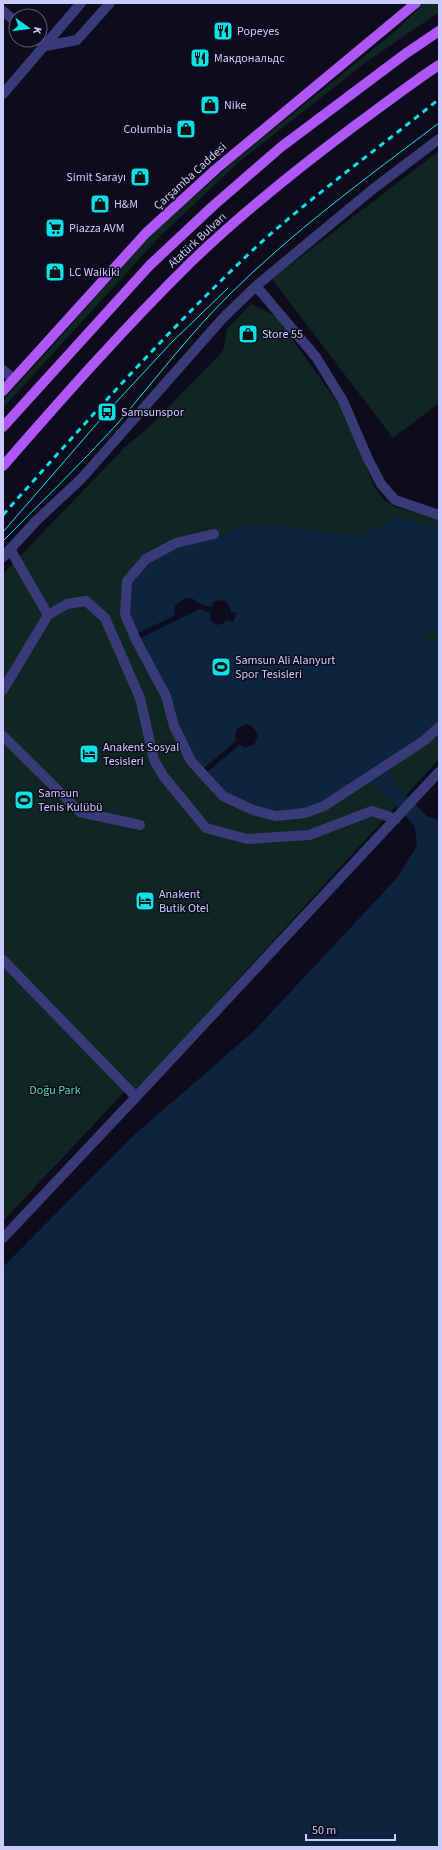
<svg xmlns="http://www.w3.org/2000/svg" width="442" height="1850" viewBox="0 0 442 1850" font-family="'Source Sans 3',sans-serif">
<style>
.green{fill:#102623}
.water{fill:#0d243f}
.pier{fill:#0e0c1c}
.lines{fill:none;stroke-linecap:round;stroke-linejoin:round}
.minor{stroke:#393b79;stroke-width:10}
.major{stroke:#af56f7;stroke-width:10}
.tram{stroke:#0ae2e8;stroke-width:1}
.rail{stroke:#0ae2e8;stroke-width:3;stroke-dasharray:6 5;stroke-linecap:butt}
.labels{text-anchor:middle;stroke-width:3;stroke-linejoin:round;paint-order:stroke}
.poi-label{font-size:12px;fill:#cccafd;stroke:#0e0c1c;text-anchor:start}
.street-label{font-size:12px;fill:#cccafd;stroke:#0e0c1c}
.park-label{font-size:12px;fill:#5ad8af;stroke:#0e0c1c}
</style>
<rect width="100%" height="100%" fill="#0e0c1c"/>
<path class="green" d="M 424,3 L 439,3 L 439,12 L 365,63 L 240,161 L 159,237 L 3,408 L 3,401 L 152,234 L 238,158 L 397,30 Z
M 439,151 L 439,403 L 393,438 L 272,279 Z
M 251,304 L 276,316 L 342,409 L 375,488 L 384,500 L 395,507 L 439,519 L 439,759 L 135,1092 L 3,954 L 3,574 L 125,447 L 149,427 L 223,351 L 227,329 Z
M 3,966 L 128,1088 L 3,1221 Z"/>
<path class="water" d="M 397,518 L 439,527 L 439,629 L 424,635 L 427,642 L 439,637 L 439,723 L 423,736 L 388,759 L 391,776 L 398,788 L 427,816 L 439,821 L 439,1847 L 3,1847 L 3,1267 L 132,1137 L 254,1031 L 397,878 L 417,846 L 415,827 L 388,796 L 362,777 L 326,800 L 306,809 L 275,812 L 264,809 L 224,792 L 190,753 L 182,736 L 174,703 L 130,619 L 128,595 L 131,579 L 164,553 L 177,546 L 217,538 L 242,526 L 290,526 L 358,537 Z"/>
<path class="pier" d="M 185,598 L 193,599 L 200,604 L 211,607 L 215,601 L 224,600 L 229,605 L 231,612 L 237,613 L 233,622 L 227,620 L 224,623 L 217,625 L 211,621 L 210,613 L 200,609 L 140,638 L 138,633 L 174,616 L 175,606 L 178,603 Z
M 247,724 L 252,726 L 257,733 L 258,737 L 254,745 L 245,748 L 239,745 L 206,773 L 203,769 L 236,741 L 235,735 L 236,731 L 239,727 Z"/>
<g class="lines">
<path class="minor" d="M 3,11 L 16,22
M 38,40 L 45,46 L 77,40 L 110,3
M 3,94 L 81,3
M 256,286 L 316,357 L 343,401 L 368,459 L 381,484 L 395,500 L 439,515
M 3,370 L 13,379
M 214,534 L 176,543 L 146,559 L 127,581 L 125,614 L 136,640 L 166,696 L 174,726 L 191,761 L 223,796 L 253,810 L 276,816 L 305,813 L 324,806 L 425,740 L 439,727
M 10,549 L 48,615
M 3,557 L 36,521 L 81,479 L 223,318 L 256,286 L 373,189 L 439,139
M 3,690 L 48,615 L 67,604 L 86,601 L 105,618 L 140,698 L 154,760 L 164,777 L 206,828 L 247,839 L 309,835 L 372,811 L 396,819
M 3,736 L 80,812 L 140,825
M 3,960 L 136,1097
M 3,1238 L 136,1097 L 439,772"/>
<path class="major" d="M 3,391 L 146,233 L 216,169 L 416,3
M 3,427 L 150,265 L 213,206 L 281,147 L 405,54 L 439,31
M 3,466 C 64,396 125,327 191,262 C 242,213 297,169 353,127 C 382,106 410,84 439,65"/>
<path class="tram" d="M 3,532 L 107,412 L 172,342 L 228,288
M 3,541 C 41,502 81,464 118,423 C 154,381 188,336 227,297 C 292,232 366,178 439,123"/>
<path class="rail" d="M 3,515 C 84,424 166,332 255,248 C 313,195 378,149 439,99"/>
</g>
<defs>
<symbol id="restaurant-square" viewBox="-11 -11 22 22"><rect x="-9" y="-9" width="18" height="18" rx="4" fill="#0ae2e8" stroke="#0e0c1c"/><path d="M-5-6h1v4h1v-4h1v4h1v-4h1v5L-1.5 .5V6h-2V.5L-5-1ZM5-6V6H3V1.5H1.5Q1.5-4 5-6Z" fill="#111"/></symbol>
<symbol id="shop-square" viewBox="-11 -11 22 22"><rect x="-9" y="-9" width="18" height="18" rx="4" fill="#0ae2e8" stroke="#0e0c1c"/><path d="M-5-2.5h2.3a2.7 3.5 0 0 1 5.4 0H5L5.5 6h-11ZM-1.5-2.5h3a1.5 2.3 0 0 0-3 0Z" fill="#111"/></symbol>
<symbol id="supermarket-square" viewBox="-11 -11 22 22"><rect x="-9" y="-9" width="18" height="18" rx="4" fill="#0ae2e8" stroke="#0e0c1c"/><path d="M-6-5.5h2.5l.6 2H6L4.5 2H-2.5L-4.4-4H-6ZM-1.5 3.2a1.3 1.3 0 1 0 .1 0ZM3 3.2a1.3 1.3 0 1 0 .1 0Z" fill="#111"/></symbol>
<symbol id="bus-square" viewBox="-11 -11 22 22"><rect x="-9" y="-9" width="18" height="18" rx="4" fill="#0ae2e8" stroke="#0e0c1c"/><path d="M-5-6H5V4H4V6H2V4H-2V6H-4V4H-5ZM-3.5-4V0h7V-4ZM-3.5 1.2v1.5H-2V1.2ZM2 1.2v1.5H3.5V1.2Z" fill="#111"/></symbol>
<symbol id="stadium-square" viewBox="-11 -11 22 22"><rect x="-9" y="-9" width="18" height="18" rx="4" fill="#0ae2e8" stroke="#0e0c1c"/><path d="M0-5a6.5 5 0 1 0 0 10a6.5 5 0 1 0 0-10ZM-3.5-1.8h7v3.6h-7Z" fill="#111"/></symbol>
<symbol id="hotel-square" viewBox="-11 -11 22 22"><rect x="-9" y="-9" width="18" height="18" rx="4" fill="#0ae2e8" stroke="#0e0c1c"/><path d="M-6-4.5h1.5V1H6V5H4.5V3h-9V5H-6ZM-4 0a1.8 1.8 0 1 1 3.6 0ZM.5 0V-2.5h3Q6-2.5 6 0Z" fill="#111"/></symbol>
</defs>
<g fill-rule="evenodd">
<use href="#restaurant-square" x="212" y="20" width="22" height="22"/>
<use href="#restaurant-square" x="189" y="47" width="22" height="22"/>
<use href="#shop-square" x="199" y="94" width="22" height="22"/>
<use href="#shop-square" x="175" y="118" width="22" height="22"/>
<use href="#shop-square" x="129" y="166" width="22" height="22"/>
<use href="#shop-square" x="89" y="193" width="22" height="22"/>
<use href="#supermarket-square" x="44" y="217" width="22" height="22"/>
<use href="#shop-square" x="44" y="261" width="22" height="22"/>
<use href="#shop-square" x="237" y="323" width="22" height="22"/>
<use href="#bus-square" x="96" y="401" width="22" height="22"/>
<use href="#stadium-square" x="210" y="656" width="22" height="22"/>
<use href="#hotel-square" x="78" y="743" width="22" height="22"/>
<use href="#stadium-square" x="13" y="789" width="22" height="22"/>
<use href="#hotel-square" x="134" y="890" width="22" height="22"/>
</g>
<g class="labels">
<g class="poi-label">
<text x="237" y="35">Popeyes</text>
<text x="214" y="62">Макдональдс</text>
<text x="224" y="109">Nike</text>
<text x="172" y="133" text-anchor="end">Columbia</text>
<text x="126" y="181" text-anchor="end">Simit Sarayı</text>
<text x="114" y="208">H&amp;M</text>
<text x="69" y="232">Piazza AVM</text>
<text x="69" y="276">LC Waikiki</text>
<text x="262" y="338">Store 55</text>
<text x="121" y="416">Samsunspor</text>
<text x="235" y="664">Samsun Ali Alanyurt<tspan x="235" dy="14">Spor Tesisleri</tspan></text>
<text x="103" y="751">Anakent Sosyal<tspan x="103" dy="14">Tesisleri</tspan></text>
<text x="38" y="797">Samsun<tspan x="38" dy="14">Tenis Kulübü</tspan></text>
<text x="159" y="898">Anakent<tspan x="159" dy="14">Butik Otel</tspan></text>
</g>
<g class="street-label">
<text transform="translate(190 176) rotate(-42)" y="4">Çarşamba Caddesi</text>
<text transform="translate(197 240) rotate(-43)" y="4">Atatürk Bulvarı</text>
</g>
<g class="park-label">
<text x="55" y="1094">Doğu Park</text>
</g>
</g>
<rect width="442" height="1850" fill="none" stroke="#cccafd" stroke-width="8"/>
<g transform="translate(28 28) rotate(104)"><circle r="19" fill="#0e0c1c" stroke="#5a5876"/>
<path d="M0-3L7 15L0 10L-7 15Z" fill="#0ae2e8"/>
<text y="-6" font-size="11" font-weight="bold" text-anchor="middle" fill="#cccafd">K</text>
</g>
<path d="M306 1834v6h89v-6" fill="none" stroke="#cccafd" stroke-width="2"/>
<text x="312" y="1834" font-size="12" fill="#cccafd" stroke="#0e0c1c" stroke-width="3" paint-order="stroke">50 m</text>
</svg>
